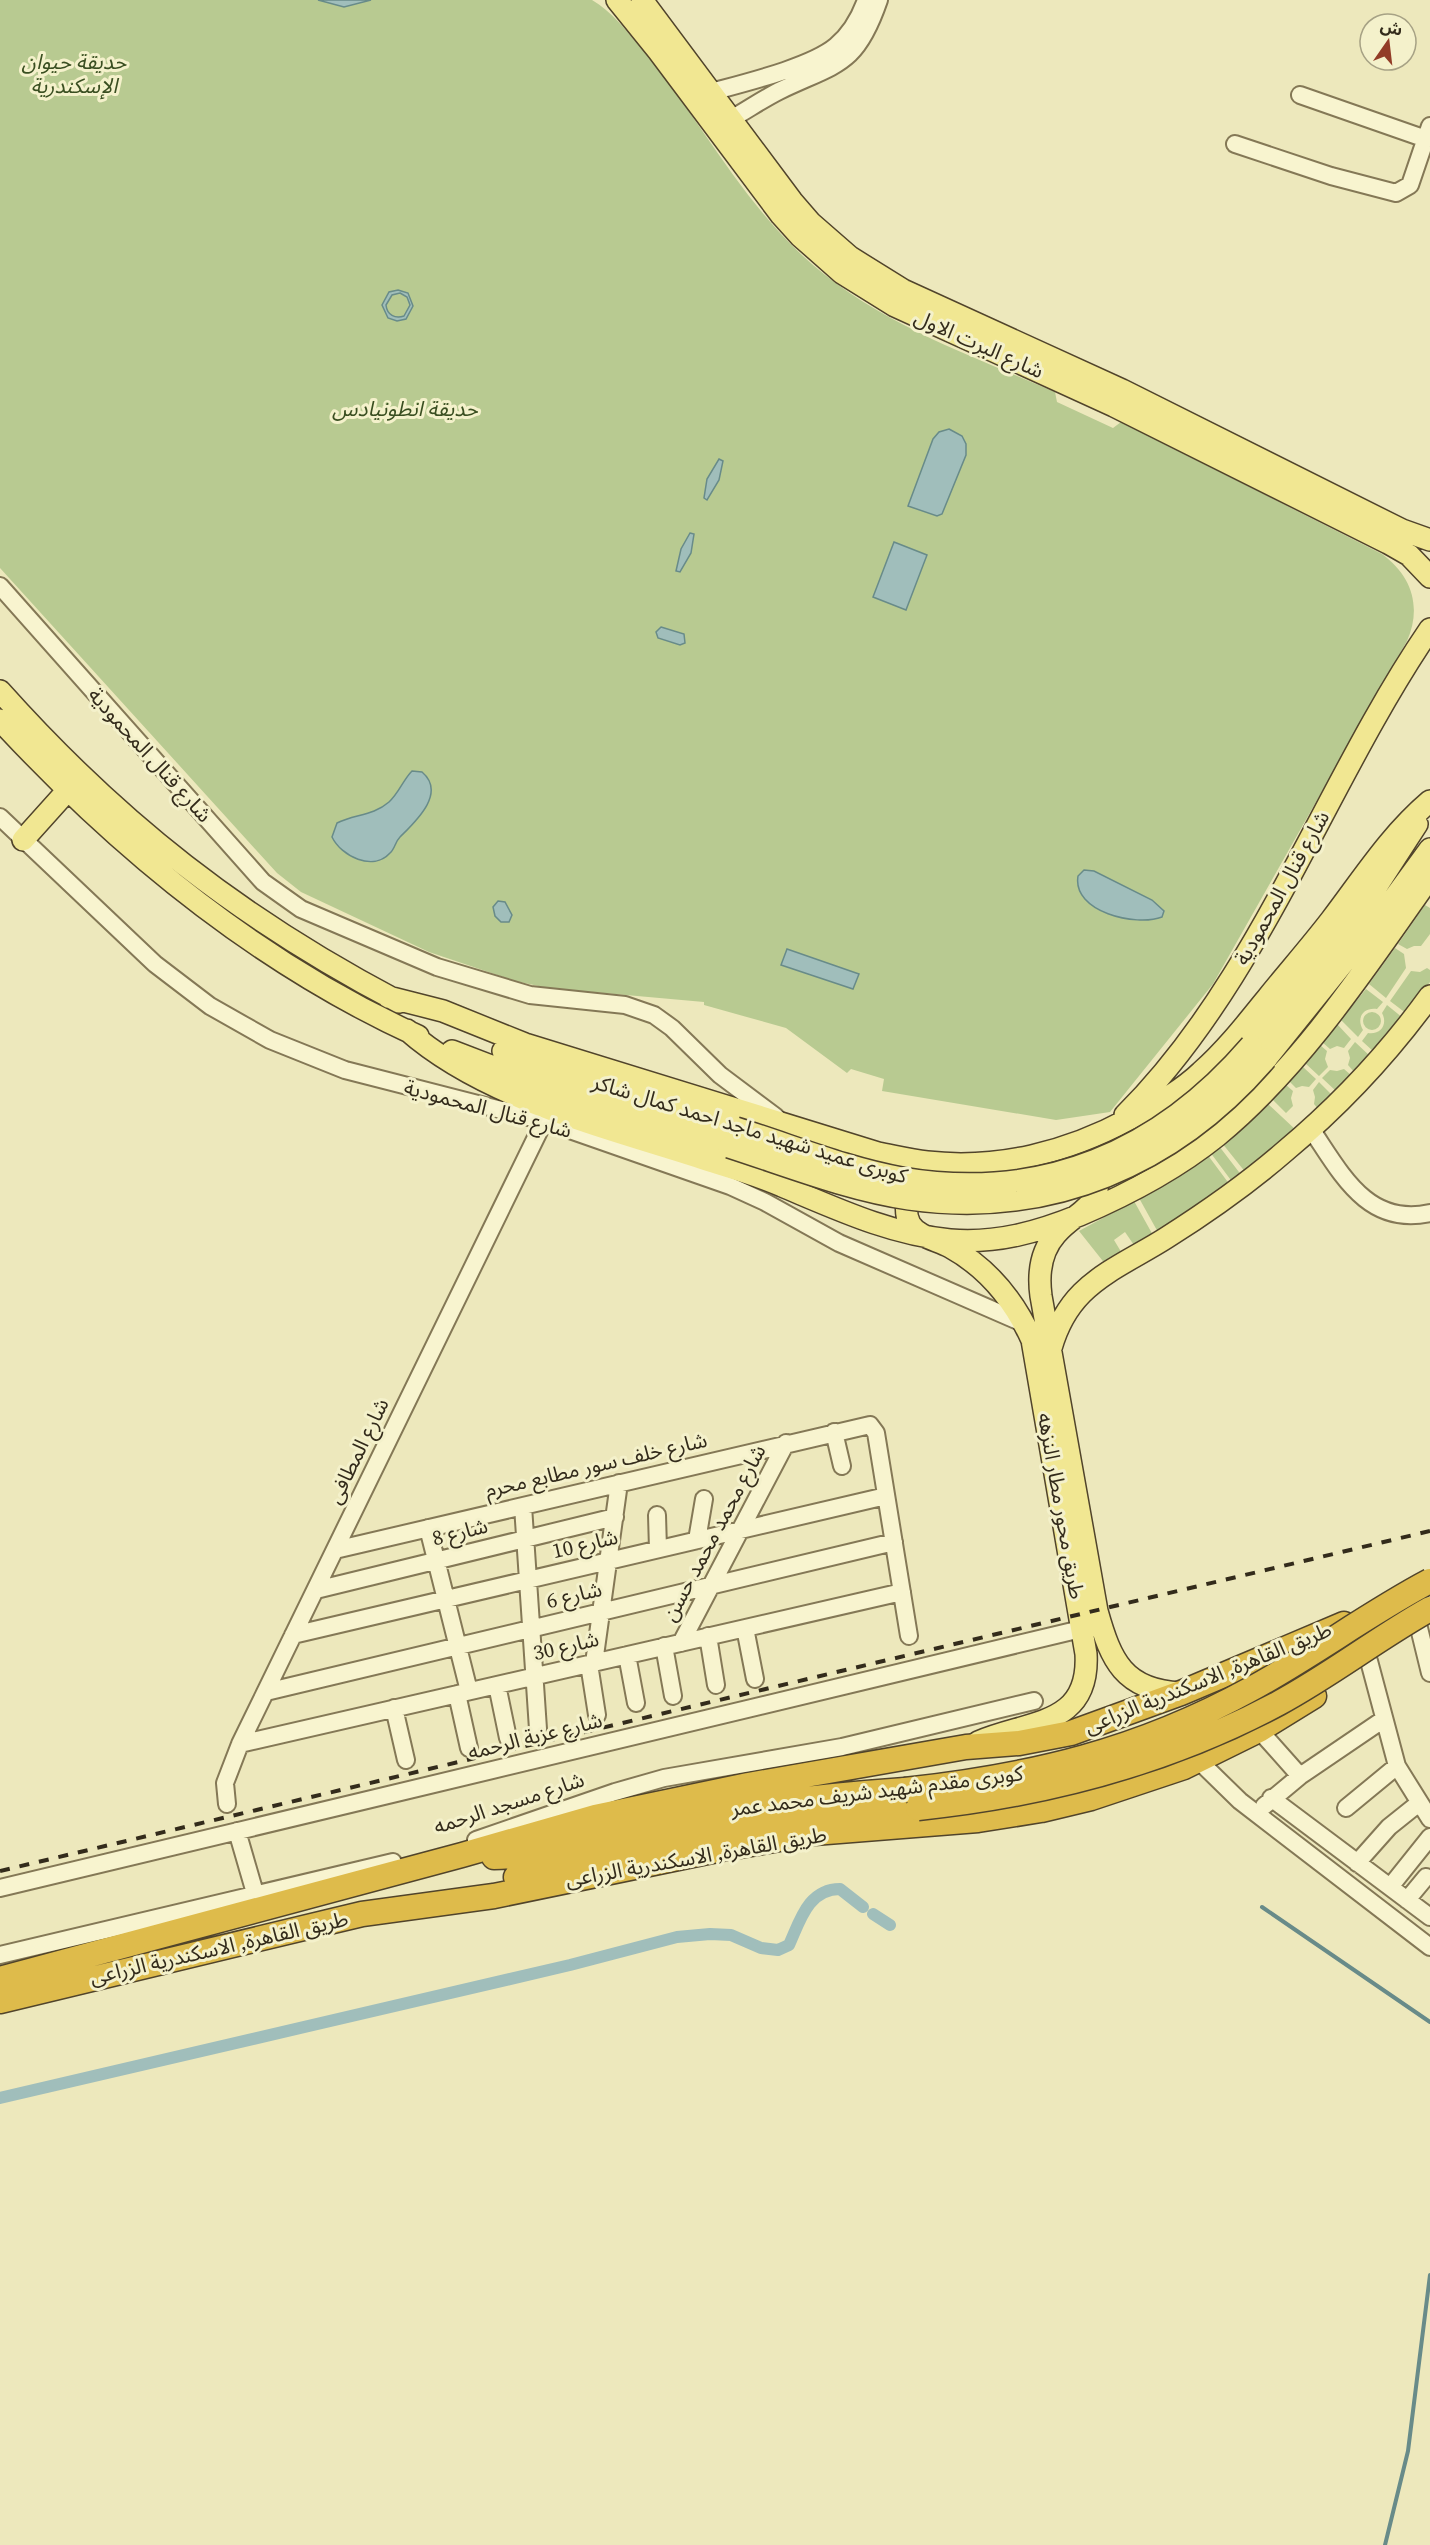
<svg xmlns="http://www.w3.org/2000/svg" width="1430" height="2545" viewBox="0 0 1430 2545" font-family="'Source Serif 4','Noto Sans Arabic',serif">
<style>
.green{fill:#b8ca91}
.water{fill:#a0bebb;stroke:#688b89;stroke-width:1.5;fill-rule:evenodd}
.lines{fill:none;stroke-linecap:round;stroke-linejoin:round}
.stream{stroke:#688b89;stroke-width:4}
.canal{stroke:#a0bebb;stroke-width:12}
.minor-casing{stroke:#847856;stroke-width:20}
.major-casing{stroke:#51442b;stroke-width:24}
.highway-casing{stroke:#51442b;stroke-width:27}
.minor{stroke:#f8f4cf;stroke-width:16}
.major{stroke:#f1e792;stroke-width:21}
.highway{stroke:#debb4b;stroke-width:24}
.rail{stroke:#332b1b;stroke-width:4;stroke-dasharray:10 10;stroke-linecap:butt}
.major-bridge-casing{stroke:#51442b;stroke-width:24;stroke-linecap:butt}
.highway-bridge-casing{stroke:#51442b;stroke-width:27;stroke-linecap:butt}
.major-bridge{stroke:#f1e792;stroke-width:21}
.highway-bridge{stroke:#debb4b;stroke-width:24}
.labels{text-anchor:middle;stroke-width:6;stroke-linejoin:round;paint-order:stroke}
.park-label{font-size:21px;font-style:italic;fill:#3a4f21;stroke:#f4f1cb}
.street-label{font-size:21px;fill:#332b1b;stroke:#f4f1cb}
</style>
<rect width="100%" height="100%" fill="#ede8bc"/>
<path class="green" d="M 0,0 L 592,0 C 611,11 627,31 641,48 C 691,107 728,177 781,234 C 856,316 956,349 1055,392 L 1057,402 L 1113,428 L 1121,422 L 1382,554 C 1412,576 1422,607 1407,641 L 1213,984 L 1110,1112 L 1056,1120 L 882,1091 L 884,1079 L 851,1069 L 847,1073 L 786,1028 L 704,1005 L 704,1002 L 548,988 L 515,981 L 429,952 L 301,892 L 277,873 L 0,568 Z
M 1425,905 L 1430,908 L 1430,934 L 1421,946 L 1414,946 L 1407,949 L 1398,944 Z
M 1395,948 L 1404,954 L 1406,968 L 1386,998 L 1369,984 Z
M 1427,968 L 1430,970 L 1430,982 L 1407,1014 L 1390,1001 L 1411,971 L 1420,972 Z
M 1366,989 L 1383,1002 L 1377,1009 C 1363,1007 1356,1018 1363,1030 L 1358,1037 L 1341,1020 Z
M 1387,1005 L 1403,1018 L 1374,1052 L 1362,1041 L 1368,1033 C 1381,1035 1388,1024 1382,1013 Z
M1363 1021a9 9 0 1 1 18 0a9 9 0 1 1-18 0Z
M 1337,1024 L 1351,1039 L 1344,1048 L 1337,1046 L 1330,1049 L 1322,1042 Z
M 1355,1042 L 1370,1056 L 1355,1073 L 1348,1065 L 1350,1058 L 1348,1051 Z
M 1320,1045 L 1327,1051 L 1325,1059 L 1328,1067 L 1319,1076 L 1305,1063 Z
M 1303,1067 L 1316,1079 L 1309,1087 L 1302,1086 L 1296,1088 L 1289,1081 Z
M 1344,1069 L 1352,1076 L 1337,1092 L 1322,1078 L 1330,1070 L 1337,1071 Z
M 1319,1082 L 1333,1096 L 1319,1110 L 1314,1104 L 1315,1097 L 1313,1090 Z
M 1286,1085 L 1293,1091 L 1291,1098 L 1293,1106 L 1286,1113 L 1272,1099 Z
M 1267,1103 L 1297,1131 L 1246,1173 L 1222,1143 Z
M 1219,1146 L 1242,1176 L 1233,1183 L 1210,1152 Z
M 1207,1154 L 1230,1185 L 1159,1234 L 1139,1198 Z
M 1134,1201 L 1154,1237 L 1136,1248 L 1125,1232 L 1114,1240 L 1123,1255 L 1106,1265 L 1079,1231 Z"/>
<path class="water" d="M 318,0 L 371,0 L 344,7 Z
M 398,290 L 408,293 L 413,306 L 406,319 L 397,321 L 388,318 L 382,305 L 389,292 ZM 400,293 L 407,297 L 410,305 L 404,316 C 395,319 387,315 386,305 L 392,295 Z
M 949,429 L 962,436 L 966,444 L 966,455 L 942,514 L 937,516 L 908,506 L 933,439 L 939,432 Z
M 719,459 L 723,461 L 719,480 L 707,500 L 704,498 L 707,479 Z
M 690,533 L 694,534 L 691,553 L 680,572 L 676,571 L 681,549 Z
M 894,542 L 927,555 L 906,610 L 873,597 Z
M 661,627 L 684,634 L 685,643 L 680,645 L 658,638 L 656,632 Z
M 412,771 L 422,772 C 447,793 415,822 400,837 C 395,842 395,849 390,853 C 373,872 341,856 332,837 L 337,823 C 354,814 373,816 389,802 C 399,793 403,780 412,771 Z
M 1084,870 L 1094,871 L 1152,900 L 1164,911 L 1162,917 C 1136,927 1072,912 1078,876 Z
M 498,901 L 505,902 L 512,915 L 509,922 L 501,922 L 495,916 L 493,907 Z
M 787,949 L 859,974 L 853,989 L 781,965 Z"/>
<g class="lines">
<path class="stream" d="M 1262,1907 L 1430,2022
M 1385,2545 L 1408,2451 L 1430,2275"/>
<path class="canal" d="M 873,1914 L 890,1925
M 0,2098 L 570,1965 L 677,1937 L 710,1934 L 731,1935 L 761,1948 L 778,1950 L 789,1945 C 800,1921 808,1889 840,1889 L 863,1907"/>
<defs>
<path id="minor" d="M 711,92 C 744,83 811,67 836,46 C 850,34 860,17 866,0
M 1300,95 L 1426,139
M 731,119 C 747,110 763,99 779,91 C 837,63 856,67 879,0
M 1235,144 L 1331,176 L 1396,193 L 1410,185 L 1430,126
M 0,586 L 263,882 L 301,909 L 437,967 L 530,995 L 625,1005 L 654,1015 L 672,1028 L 720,1075 L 776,1117
M 0,817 L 155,964 L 210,1006 L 270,1040 L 345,1070 L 544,1121 L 730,1186 L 765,1202 L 839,1243 L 1025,1324
M 1311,1129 C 1341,1173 1367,1227 1430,1213
M 834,1432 L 842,1466
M 523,1506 L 538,1729
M 657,1515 L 658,1549
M 428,1528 L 469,1691
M 697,1540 L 704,1499
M 335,1550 L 870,1425 L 876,1433 L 909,1636
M 316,1590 L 615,1517
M 745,1628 L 755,1679
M 1419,1628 L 1430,1673
M 293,1635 L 886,1496
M 708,1636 L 716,1685
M 681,1643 L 786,1443
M 664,1646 L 673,1696
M 627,1655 L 636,1703
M 1369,1661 L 1397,1766 L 1430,1819
M 594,1663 L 619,1483
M 589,1664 L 597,1715
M 497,1685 L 508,1738
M 266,1692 L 894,1542
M 457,1694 L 469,1748
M 394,1708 L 406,1760
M 1259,1730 L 1300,1776
M 240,1744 L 902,1592
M 1198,1760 L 1240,1801 L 1430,1947
M 1271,1798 L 1430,1917
M 227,1804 L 225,1783 L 240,1744 L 544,1121
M 1264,1806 L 1300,1776 L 1384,1719
M 1346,1808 L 1397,1766
M 237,1831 L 255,1893
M 476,1840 L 615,1792 L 664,1778 L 842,1747 L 1034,1701
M 1357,1863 L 1389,1827 L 1419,1803
M 1390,1887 L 1430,1837
M 0,1888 L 1081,1629
M 1407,1900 L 1426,1877
M 0,1955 L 393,1862"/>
<path id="major" d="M 617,0 L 659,52 L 781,215 L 800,236 L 842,273 L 895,306 L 1114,406 L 1388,543 L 1409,555 L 1430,577
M 642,0 L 792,201 L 811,223 L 850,257 L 903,290 L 1122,390 L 1402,530 L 1430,540
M 0,691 C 119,824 241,919 399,1002
M 0,720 C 119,849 258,963 418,1036
M 23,840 L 67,791
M 388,997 L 443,1011 L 525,1044 L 878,1153 C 894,1156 911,1160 927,1162 C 998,1170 1068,1152 1129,1119 C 1155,1106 1180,1092 1201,1072 C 1226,1050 1247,1023 1268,997 C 1289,971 1311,946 1331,920 C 1363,878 1390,835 1430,801
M 407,1030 C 486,1100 613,1129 713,1162 C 736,1169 760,1176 782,1186 C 837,1209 890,1234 950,1240 C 996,1244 1038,1232 1080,1215 C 1129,1194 1176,1169 1217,1136 C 1301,1067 1368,965 1430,877
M 1251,1045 L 1362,909 L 1417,824
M 452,1051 L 548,1088 L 729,1147
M 503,1051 L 577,1077 L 736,1128
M 1266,1059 L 1381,916 L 1430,849
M 1125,1115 C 1259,982 1324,784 1430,629
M 1094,1163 C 1108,1207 1079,1208 1056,1234 C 1040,1252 1038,1274 1041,1296 L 1097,1611 C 1111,1661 1124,1690 1180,1693
M 911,1183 C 908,1196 903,1211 910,1224 C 918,1237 937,1240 950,1247 C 988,1268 1014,1300 1032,1340 L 1086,1654 C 1090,1727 1028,1720 978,1742
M 1051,1348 C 1057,1327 1066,1309 1082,1293 C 1105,1270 1138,1256 1166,1238 C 1207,1212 1247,1184 1284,1152 C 1339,1106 1388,1054 1430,996"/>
<path id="highway" d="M 494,1857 C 543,1857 593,1835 641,1825 C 729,1807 816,1796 905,1790
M 516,1877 L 550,1867 L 768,1823 L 843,1813 L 918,1808
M 0,1979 L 462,1855 L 595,1817 L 748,1785 L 966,1747 L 1019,1743 L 1071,1733 L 1181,1693 L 1344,1624
M 0,2001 L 362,1914 L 494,1896 L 722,1849 L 814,1833 L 978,1820 L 1041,1810 L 1091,1798 L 1184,1767 L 1259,1730 L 1314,1696"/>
</defs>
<use href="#minor" class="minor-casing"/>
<use href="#major" class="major-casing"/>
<use href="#highway" class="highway-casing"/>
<use href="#minor" class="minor"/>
<use href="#major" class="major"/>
<use href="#highway" class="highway"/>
<path class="rail" d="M 0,1871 L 1430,1531"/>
<defs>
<path id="major-bridge" d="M 736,1128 C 791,1145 846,1168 902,1178 C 1043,1202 1160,1151 1251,1045
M 729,1147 C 788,1166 848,1190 909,1199 C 1050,1219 1175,1165 1266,1059"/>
<path id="highway-bridge" d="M 905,1790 C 1032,1776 1138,1751 1251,1689 C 1312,1656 1369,1613 1430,1581
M 918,1808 C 1044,1795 1167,1763 1279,1703 C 1331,1675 1378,1638 1430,1609"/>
</defs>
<use href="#major-bridge" class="major-bridge-casing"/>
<use href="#highway-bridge" class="highway-bridge-casing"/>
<use href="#major-bridge" class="major-bridge"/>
<use href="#highway-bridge" class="highway-bridge"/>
</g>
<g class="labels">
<g class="park-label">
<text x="74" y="69">حديقة حيوان<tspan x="74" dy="24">الإسكندرية</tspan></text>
<text x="405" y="416">حديقة انطونيادس</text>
</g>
<g class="street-label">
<text transform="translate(979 344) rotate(24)" y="7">شارع البرت الاول</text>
<text transform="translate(150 755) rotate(48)" y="7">شارع قنال المحمودية</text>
<text transform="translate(1282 888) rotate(-61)" y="7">شارع قنال المحمودية</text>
<text transform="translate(488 1109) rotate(15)" y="7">شارع قنال المحمودية</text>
<text transform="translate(750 1129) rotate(17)" y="7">كوبرى عميد شهيد ماجد احمد كمال شاكر</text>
<text transform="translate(358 1451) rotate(-64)" y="7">شارع المطافى</text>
<text transform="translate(596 1465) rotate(-13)" y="7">شارع خلف سور مطابع محرم</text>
<text transform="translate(1061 1506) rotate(80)" y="7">طريق محور مطار النزهه</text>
<text transform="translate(460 1532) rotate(-14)" y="7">شارع 8</text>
<text transform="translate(714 1533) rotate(-62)" y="7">شارع محمد محمد حسن</text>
<text transform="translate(585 1544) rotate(-13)" y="7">شارع 10</text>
<text transform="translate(574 1595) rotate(-13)" y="7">شارع 6</text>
<text transform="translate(566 1646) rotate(-13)" y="7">شارع 30</text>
<text transform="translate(1208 1678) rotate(-22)" y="7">طريق القاهرة, الاسكندرية الزراعى</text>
<text transform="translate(535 1736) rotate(-14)" y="7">شارع عزبة الرحمه</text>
<text transform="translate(877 1791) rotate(-7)" y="7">كوبرى مقدم شهيد شريف محمد عمر</text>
<text transform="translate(509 1803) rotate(-18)" y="7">شارع مسجد الرحمه</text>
<text transform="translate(696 1857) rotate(-10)" y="7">طريق القاهرة, الاسكندرية الزراعى</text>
<text transform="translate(219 1948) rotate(-13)" y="7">طريق القاهرة, الاسكندرية الزراعى</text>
</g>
</g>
<g transform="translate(1388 42) rotate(14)"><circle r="28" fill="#f4f1cb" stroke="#a7a285" stroke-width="1.5"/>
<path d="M0-4.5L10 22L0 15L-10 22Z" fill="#923c27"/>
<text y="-9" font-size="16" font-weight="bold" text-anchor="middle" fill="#332b1b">ش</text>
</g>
</svg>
